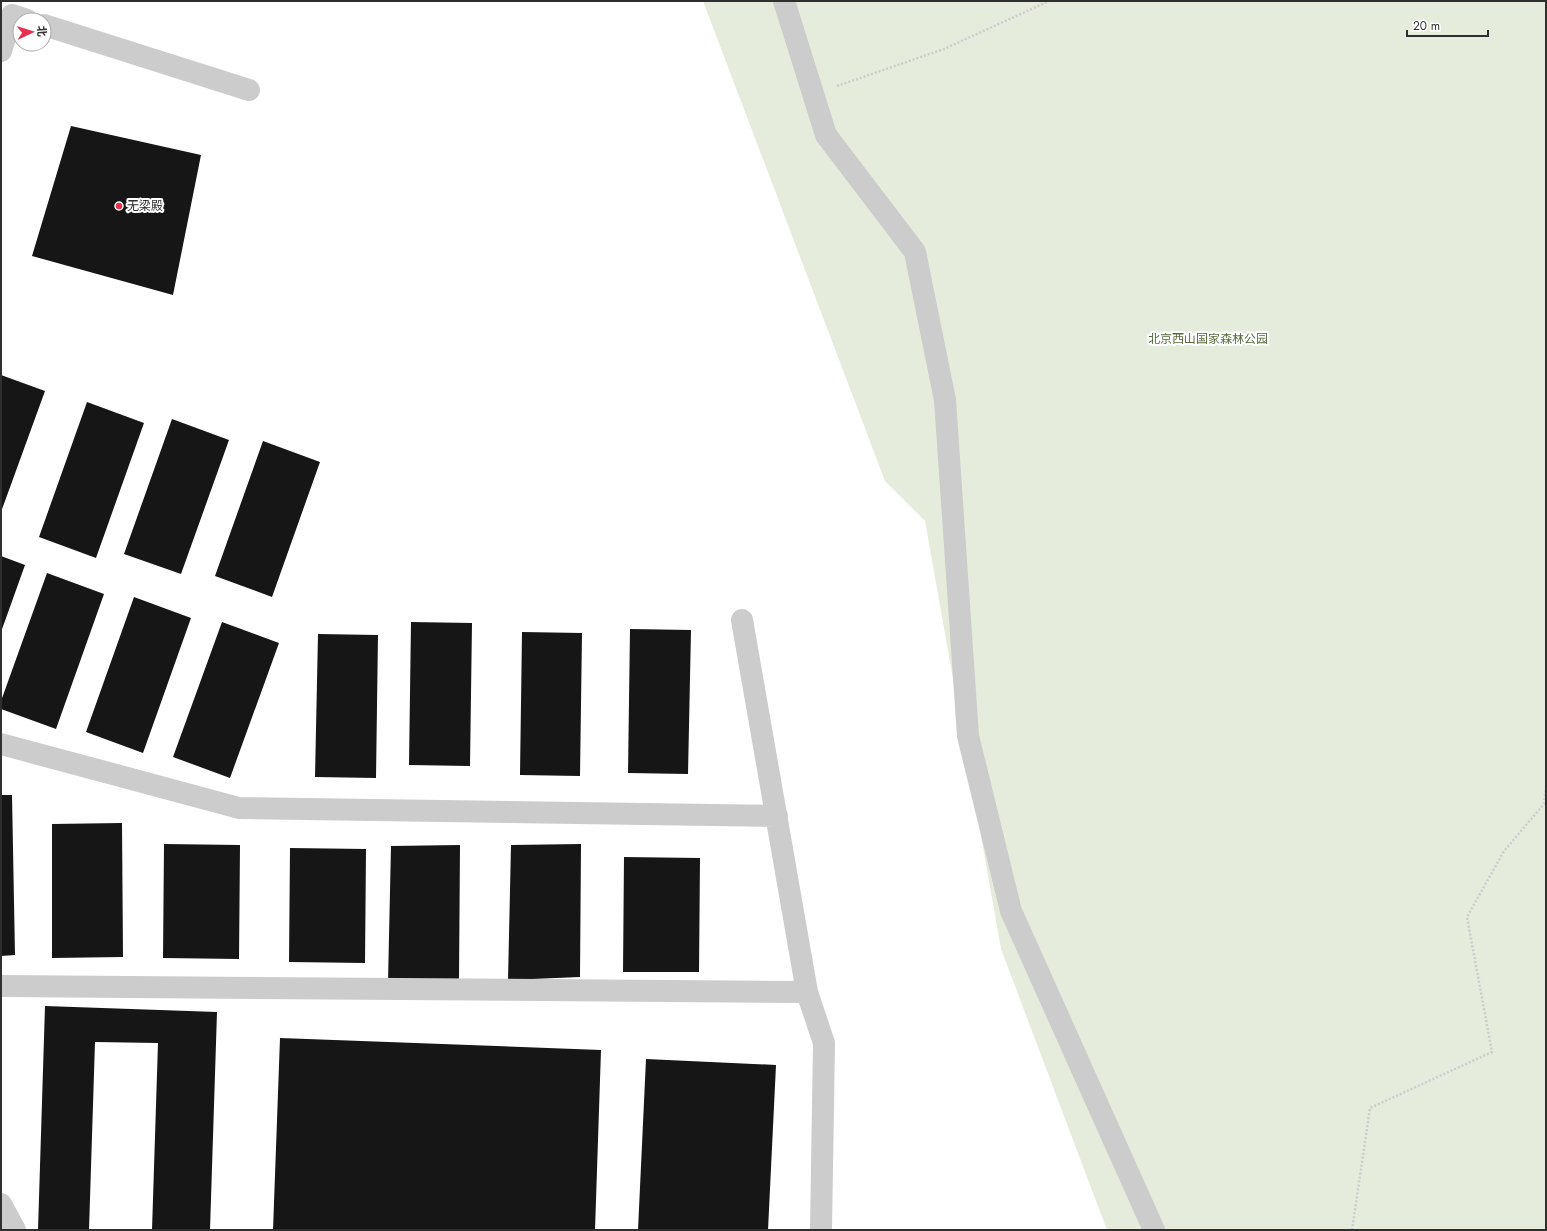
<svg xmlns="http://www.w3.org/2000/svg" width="1547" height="1231" viewBox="0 0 1547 1231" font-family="Jost,'Noto Sans SC',sans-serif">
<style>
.green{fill:#e6ecdc}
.building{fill:#161616}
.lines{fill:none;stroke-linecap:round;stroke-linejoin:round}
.path{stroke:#ccc;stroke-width:2.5;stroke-dasharray:2 2;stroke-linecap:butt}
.minor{stroke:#ccc;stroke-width:22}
.poi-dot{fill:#e7304f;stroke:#fff;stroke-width:1.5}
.labels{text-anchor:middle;stroke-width:4;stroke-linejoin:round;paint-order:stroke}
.poi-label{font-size:12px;fill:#2f2f2f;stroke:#fff;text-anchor:start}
.park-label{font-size:12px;fill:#576b3b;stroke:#fff}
</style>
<rect width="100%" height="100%" fill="#fff"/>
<path class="green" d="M 703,1 L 1546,1 L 1546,1230 L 1107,1230 L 1001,949 L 925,521 L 885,481 Z"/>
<path class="building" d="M 71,126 L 201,155 L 173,295 L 32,256 Z
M 1,375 L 45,391 L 1,512 Z
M 87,402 L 144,423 L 96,558 L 39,537 Z
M 172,419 L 229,440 L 181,574 L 124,554 Z
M 263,441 L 320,462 L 272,597 L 215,576 Z
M 1,556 L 25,565 L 1,632 Z
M 47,573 L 104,594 L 56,729 L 1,709 L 1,701 Z
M 134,597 L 191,618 L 143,753 L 86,732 Z
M 222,622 L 279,643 L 230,778 L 173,757 Z
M 411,622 L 472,623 L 470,766 L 409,765 Z
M 630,629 L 691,630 L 688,774 L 628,773 Z
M 522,632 L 582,633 L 580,776 L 520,775 Z
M 318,634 L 378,635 L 376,778 L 315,777 Z
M 1,795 L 12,795 L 15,955 L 1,956 Z
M 122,823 L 123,957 L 52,958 L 52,824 Z
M 164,844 L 240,845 L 239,959 L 163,958 Z
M 581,844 L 580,977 L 508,980 L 511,845 Z
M 460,845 L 459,979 L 388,982 L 391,846 Z
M 290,848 L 366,849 L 365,963 L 289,962 Z
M 624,857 L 700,858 L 699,972 L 623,972 Z
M 45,1006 L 217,1012 L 210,1230 L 152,1230 L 158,1043 L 95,1042 L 89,1230 L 38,1230 Z
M 280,1038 L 601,1050 L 595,1230 L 273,1230 Z
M 646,1059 L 776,1065 L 768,1230 L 638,1230 Z"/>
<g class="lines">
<path class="path" d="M 837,86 L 944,49 L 1049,1
M 1352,1230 L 1370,1108 L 1492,1052 L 1467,917 L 1504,851 L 1544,804 L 1546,786"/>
<path class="minor" d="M 784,1 L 826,135 L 915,252 L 945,400 L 968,736 L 1011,911 L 1154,1230
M 44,25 L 249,90
M 1,51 L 12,15 L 27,20
M 742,620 L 807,992 L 824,1043 L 821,1230
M 1,744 L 239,808 L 777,816
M 1,986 L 807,992
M 1,1204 L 15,1230"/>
</g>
<circle class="poi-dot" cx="119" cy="206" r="4"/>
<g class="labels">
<g class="poi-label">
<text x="127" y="210">无梁殿</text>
</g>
<g class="park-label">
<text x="1208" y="343">北京西山国家森林公园</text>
</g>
</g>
<rect width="1547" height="1231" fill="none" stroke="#2f2f2f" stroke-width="4"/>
<g transform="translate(32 32) rotate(86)"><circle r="19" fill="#ffffff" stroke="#acacac"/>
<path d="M0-3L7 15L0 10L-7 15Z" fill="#e7304f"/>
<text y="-6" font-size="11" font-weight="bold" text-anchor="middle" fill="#2f2f2f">北</text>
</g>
<path d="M1407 30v6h81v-6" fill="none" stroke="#2f2f2f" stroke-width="2"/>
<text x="1413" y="30" font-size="12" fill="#2f2f2f" stroke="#ffffff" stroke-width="3" paint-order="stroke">20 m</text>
</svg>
